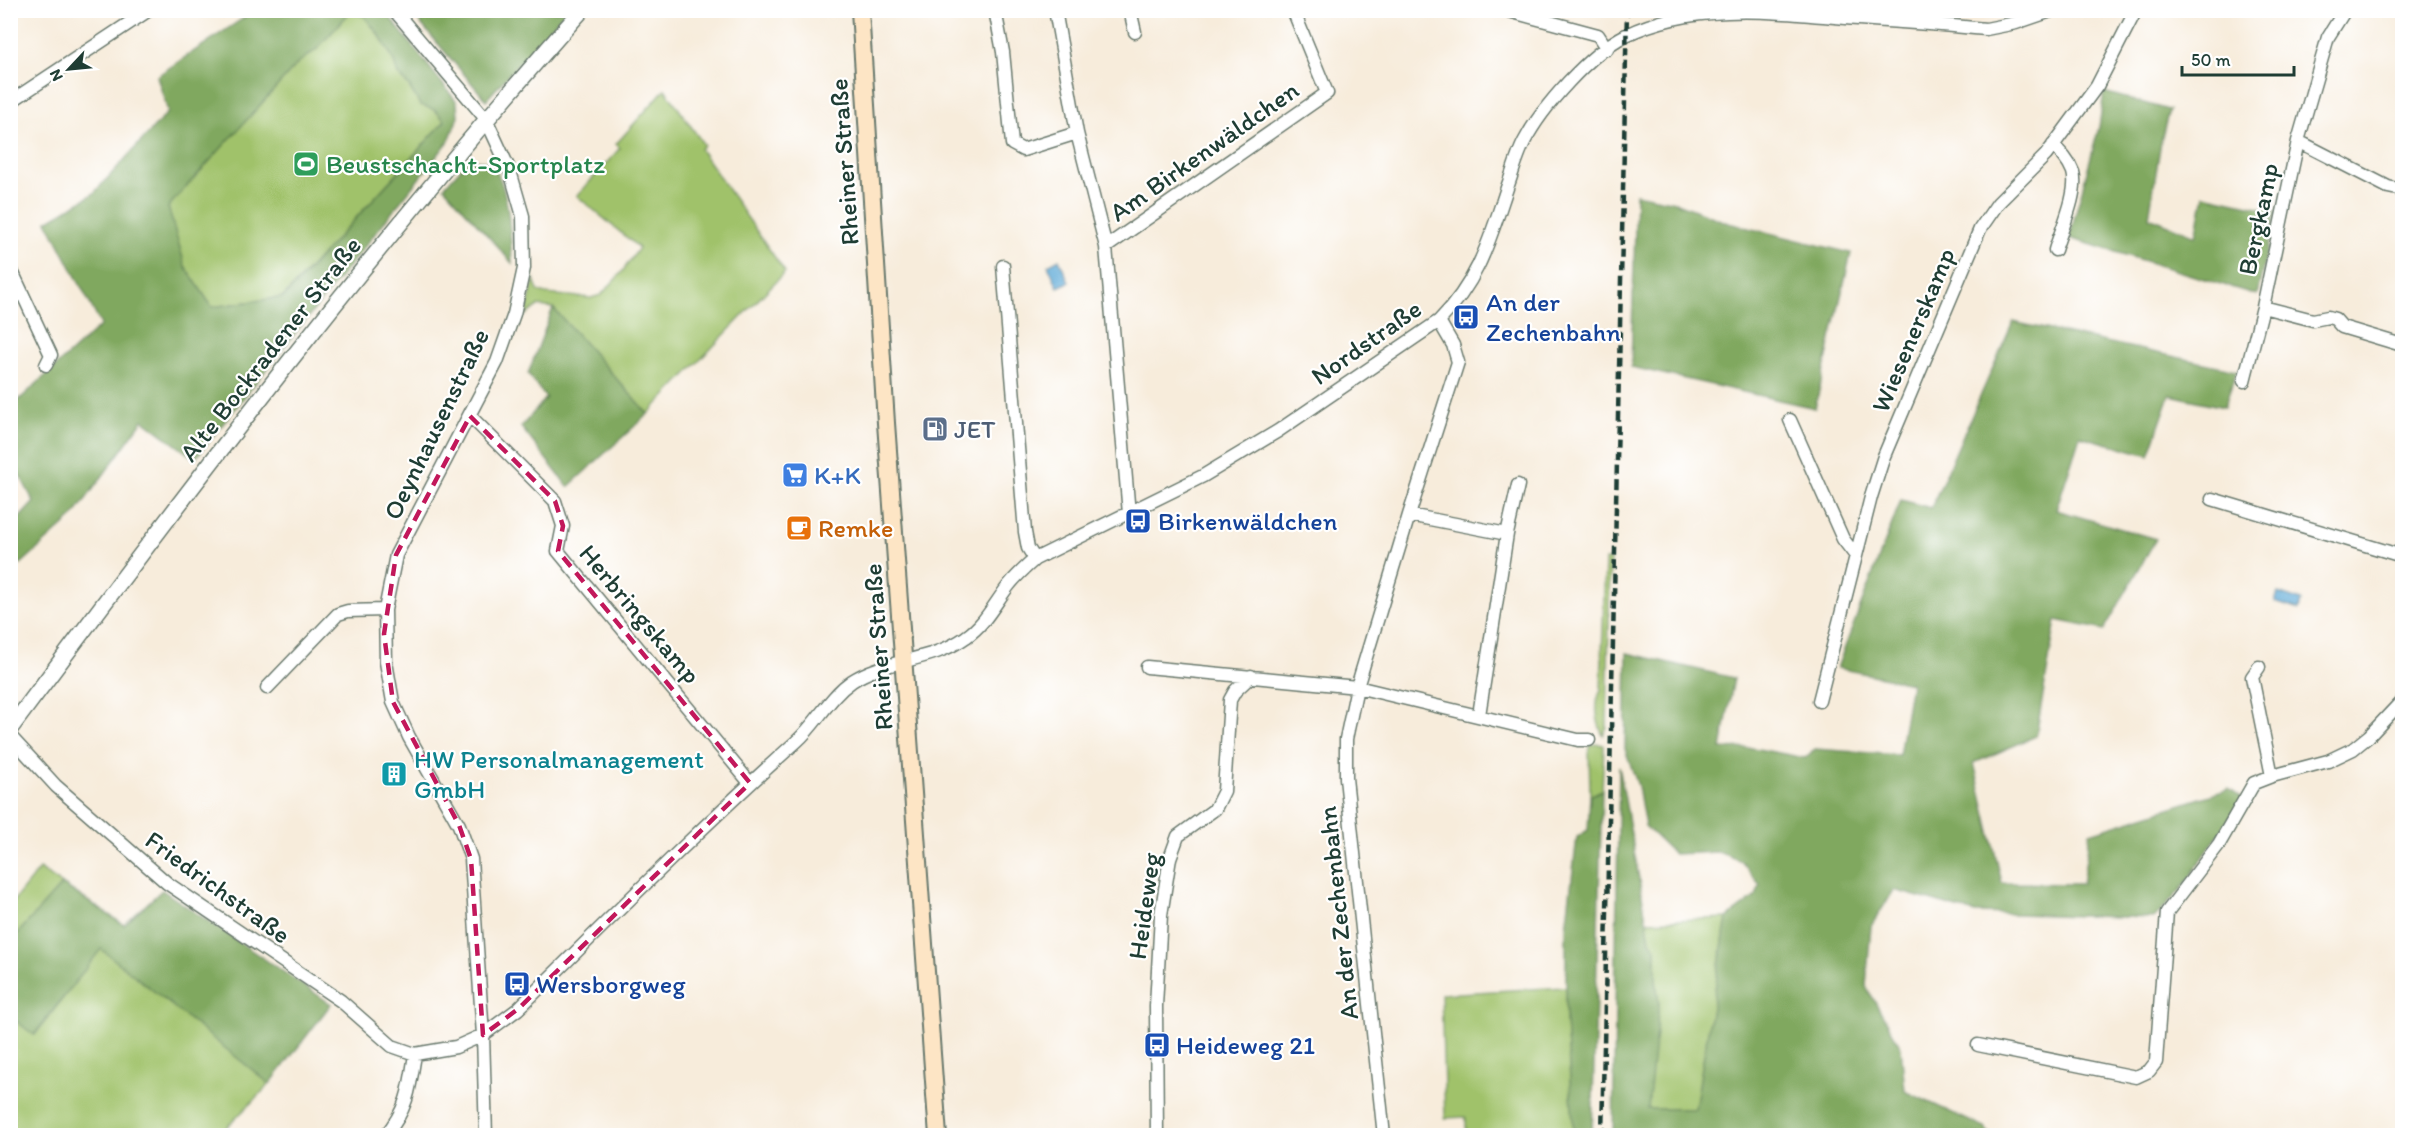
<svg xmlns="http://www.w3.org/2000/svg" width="2413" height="1146" viewBox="0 0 2413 1146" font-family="Itim,sans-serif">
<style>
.green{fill:#a0c26b;stroke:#608050;stroke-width:1.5}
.forest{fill:#80a85f;stroke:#50724a;stroke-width:1.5;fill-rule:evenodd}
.water{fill:#5faad7;stroke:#3f7486;stroke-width:1.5}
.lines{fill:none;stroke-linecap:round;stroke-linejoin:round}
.minor-casing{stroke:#6b7a6e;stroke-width:15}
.tertiary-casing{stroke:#6b7a6e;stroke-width:18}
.secondary-casing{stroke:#6b7a6e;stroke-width:20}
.minor{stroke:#fff;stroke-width:12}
.tertiary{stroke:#fff;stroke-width:15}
.secondary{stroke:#fde5c5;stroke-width:16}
.rail{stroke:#1f3d34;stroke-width:4.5;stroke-dasharray:9 4.5;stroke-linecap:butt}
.marked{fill:none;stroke:#c2185b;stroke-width:4.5;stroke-dasharray:12 8;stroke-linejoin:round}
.labels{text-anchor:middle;stroke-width:4.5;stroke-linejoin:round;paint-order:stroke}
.street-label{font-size:26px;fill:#1f3d34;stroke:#fff}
.leisure-label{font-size:26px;fill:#27864d;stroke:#fff;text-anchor:start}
.transit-label{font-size:26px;fill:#164399;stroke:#fff;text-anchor:start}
.service-label{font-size:26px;fill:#4e5e75;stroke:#fff;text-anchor:start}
.shop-label{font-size:26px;fill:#366cbe;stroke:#fff;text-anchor:start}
.food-label{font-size:26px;fill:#c56008;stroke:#fff;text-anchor:start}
.culture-label{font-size:26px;fill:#0d838f;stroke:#fff;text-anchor:start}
</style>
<rect width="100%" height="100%" fill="#fff"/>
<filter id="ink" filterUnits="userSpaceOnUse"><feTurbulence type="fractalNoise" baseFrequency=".0167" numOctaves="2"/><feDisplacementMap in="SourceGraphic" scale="12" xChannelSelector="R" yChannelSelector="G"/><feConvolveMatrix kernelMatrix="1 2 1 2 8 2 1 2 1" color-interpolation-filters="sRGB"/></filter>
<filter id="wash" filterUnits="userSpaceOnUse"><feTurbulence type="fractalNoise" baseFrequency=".008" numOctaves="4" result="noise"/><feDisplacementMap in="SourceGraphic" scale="24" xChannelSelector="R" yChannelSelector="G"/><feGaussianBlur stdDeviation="1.35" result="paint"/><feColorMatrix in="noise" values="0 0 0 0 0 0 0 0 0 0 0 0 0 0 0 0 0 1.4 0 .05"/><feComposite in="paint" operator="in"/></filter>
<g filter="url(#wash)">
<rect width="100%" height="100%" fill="#f7ecdb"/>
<path class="green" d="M 350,12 L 364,16 L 380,36 L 393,59 L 398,74 L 409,86 L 420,104 L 435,110 L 445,121 L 283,297 L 212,307 L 185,266 L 168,207 L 299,62 L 316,50 Z
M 665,89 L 704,145 L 700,149 L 785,272 L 648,414 L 553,308 L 538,306 L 526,315 L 534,279 L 538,291 L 546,294 L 591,298 L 601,295 L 622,272 L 639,248 L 577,196 L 620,148 L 616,144 Z
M 1605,560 L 1610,560 L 1607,727 L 1603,735 C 1596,722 1594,703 1601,690 Z
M 1598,744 L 1604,745 L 1602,790 L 1590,796 L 1589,747 L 1590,745 Z
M 39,869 L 62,884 L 11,941 L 11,904 Z
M 1727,918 L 1695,1109 L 1647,1109 L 1659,1003 L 1656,981 L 1656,948 L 1650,942 L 1647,921 Z
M 101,948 L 270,1084 L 224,1130 L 230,1135 L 11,1135 L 10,1017 L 35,1035 Z
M 1566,987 L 1566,1021 L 1574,1135 L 1466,1135 L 1466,1117 L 1445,1118 L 1441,994 Z"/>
<path class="forest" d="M 254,11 L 385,11 L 457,102 L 458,117 L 449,141 L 195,459 L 143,420 L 73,517 L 21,564 L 11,562 L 11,527 L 34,502 L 11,459 L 11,407 L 101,325 L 47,221 L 93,194 L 168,112 L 157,76 ZM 350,12 L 364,16 L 380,36 L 393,59 L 398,74 L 409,86 L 420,105 L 435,110 L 445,121 L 284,297 L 212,307 L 185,266 L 168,207 L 299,62 L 316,50 Z
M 410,11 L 566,11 L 486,100 Z
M 2104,92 L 2169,110 L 2161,141 L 2149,217 L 2196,236 L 2204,195 L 2276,211 L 2257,295 L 2069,238 L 2099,127 Z
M 468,160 C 476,160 484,159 491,165 C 509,180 511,240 512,263 L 444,187 Z
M 1636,194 L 1675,202 L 1728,223 L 1851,253 L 1815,408 L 1631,367 Z
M 553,308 L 648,414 L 568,487 L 521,427 L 546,398 L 528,374 Z
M 2013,322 L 2237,370 L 2224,407 L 2170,395 L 2149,455 L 2080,436 L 2056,510 L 2156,539 L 2104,630 L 2056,620 L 2036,736 L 1974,763 L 2002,883 L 2082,884 L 2090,833 L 2229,789 L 2243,799 L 2183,887 L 2155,918 L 1975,913 L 1894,890 L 1871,926 L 1866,986 L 1901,1047 L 1905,1091 L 1985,1128 L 1990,1135 L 1613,1136 L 1619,766 L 1650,941 L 1656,948 L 1656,981 L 1659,1003 L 1648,1109 L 1695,1109 L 1727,918 L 1756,896 L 1760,885 L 1741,861 L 1718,852 L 1674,854 L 1645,826 L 1638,786 L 1625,749 L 1627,653 L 1734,678 L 1721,749 L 1753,748 L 1805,758 L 1815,749 L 1899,755 L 1911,683 L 1837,668 L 1901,500 L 1931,508 Z
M 1602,790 L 1592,1135 L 1574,1135 L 1566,1021 L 1566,928 L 1577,837 L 1588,830 L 1590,796 Z
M 62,884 L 124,925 L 162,890 L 331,1004 L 270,1084 L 101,949 L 34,1035 L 11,1017 L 11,941 Z"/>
<path class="water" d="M 1059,259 L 1069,282 L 1058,287 L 1048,265 Z
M 2278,593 L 2301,601 L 2299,610 L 2275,602 Z"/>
</g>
<g filter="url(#ink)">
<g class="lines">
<defs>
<path id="minor" d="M 394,10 L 486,119 L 510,171 L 523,216 L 524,268 L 514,314 L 497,362 L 396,555 L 385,610 L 386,662 L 393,702 L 409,737 L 459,825 L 471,859 L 483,1035 L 486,1136
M 995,10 L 1003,52 L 1012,144 L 1023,150 L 1077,133
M 1055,10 L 1077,133 L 1106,247
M 1130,10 L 1135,32
M 1505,10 L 1598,35 L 1607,49
M 10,102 L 149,10
M 2298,141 L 2388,187 L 2402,190
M 2053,145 C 2061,153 2069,161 2073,172 C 2079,192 2061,230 2055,250
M 1003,266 L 1025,532 L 1028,548 L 1035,559
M 10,267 L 51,355 L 46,365
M 2263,307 L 2313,320 L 2328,317 L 2335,319 L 2342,327 L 2402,345
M 2244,381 L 2263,307 L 2298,141 L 2328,37 L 2345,10
M 470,416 L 555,501 L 563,526 L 558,551 L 750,783
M 1790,420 L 1843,539 L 1856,556
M 2212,499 L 2402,556
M 1129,514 L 1106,247 L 1327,93 L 1293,10
M 1409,515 L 1507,534 L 1518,485
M 1147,667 L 1357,687 L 1578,740 L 1589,740
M 2259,667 L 2252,677 L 2272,776
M 267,688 L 338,614 L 348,611 L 385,610
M 1819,701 L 1871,497 L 1884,456 L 1980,229 L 1998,203 L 2046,155 L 2097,86 L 2136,10
M 1479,715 L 1507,534
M 10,736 L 56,786 L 167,883 L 341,1001 L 392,1046 L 415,1054 L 456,1047 L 483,1035 L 518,1009 C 610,919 701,827 797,741 C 817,723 829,697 852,681 C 885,659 932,662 966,637 C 985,624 995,603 1009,585 C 1017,575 1026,567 1035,559 L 1203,476 L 1278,431 L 1439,321 C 1480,279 1490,238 1508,185 C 1513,171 1517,156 1524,142 C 1542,107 1590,53 1626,35 C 1698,0 1783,13 1859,19 C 1902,22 1944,25 1986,29 L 2016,23 L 2054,10
M 1978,1045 L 2136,1077 L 2149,1071 L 2156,1062 L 2167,912 L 2219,844 L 2254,783 L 2272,776 L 2328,761 L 2353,749 L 2369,736 L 2402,701
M 385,1136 C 408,1109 410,1087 415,1054
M 1157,1136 L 1156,1006 L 1161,915 L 1170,858 L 1178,836 L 1215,809 L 1224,791 L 1230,700 L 1235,691 L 1251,676
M 1384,1136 L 1346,778 L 1346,739 L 1357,687 L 1409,515 L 1458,362 L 1453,345 L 1439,321"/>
<path id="tertiary" d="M 10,729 C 193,483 378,239 582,10"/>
<path id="secondary" d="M 860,10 L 886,423 L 938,1136"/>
</defs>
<use href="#minor" class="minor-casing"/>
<use href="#tertiary" class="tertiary-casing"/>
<use href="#secondary" class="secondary-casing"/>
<use href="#minor" class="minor"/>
<use href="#tertiary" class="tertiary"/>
<use href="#secondary" class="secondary"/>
<path class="rail" d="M 1602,1136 L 1627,10"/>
</g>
</g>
<path class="marked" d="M 470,416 L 555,501 L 563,526 L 558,551 L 750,783 L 518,1009 L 483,1035 L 471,859 L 459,825 L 393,702 L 384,634 L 396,555 Z"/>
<defs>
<symbol id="stadium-square" viewBox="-11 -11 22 22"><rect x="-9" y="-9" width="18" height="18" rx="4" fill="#2e9e5b" stroke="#fff"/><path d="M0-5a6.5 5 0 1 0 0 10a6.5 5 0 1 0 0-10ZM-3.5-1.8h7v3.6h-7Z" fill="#fff"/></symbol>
<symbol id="bus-square" viewBox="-11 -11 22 22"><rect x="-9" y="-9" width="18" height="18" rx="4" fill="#1a4fb4" stroke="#fff"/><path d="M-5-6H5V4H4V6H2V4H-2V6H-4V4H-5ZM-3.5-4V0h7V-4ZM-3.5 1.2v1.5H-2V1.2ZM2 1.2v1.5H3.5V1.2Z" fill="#fff"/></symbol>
<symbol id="fuel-square" viewBox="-11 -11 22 22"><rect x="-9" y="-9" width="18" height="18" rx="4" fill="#5c6f8a" stroke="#fff"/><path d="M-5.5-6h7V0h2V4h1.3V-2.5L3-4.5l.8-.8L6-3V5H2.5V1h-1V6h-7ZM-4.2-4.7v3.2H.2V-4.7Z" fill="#fff"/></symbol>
<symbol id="supermarket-square" viewBox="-11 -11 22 22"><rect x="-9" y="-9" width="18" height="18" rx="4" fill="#3f7fe0" stroke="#fff"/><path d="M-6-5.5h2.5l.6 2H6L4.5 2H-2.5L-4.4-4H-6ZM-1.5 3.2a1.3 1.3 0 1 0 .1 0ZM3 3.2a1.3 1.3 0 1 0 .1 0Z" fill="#fff"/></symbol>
<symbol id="cafe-square" viewBox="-11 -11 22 22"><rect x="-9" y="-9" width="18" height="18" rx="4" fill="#e8710a" stroke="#fff"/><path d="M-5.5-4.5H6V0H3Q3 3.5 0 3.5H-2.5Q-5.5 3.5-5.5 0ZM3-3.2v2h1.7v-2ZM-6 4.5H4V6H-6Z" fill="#fff"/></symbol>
<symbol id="building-square" viewBox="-11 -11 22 22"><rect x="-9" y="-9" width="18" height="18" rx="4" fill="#0f9aa8" stroke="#fff"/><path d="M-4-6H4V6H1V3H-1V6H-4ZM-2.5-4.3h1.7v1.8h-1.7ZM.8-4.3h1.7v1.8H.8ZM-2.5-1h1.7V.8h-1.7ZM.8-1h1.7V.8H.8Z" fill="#fff"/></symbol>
</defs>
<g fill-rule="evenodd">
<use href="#stadium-square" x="291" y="149" width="30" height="30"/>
<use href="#bus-square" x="1451" y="302" width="30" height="30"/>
<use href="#fuel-square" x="920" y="414" width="30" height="30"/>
<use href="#supermarket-square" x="780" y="460" width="30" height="30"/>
<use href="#bus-square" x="1123" y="506" width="30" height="30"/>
<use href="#cafe-square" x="784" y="513" width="30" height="30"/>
<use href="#building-square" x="379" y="759" width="30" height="30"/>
<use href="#bus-square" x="502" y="969" width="30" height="30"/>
<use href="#bus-square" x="1142" y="1030" width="30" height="30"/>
</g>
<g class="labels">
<g class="street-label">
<text transform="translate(1204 151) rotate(-35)" y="9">Am Birkenwäldchen</text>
<text transform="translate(844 162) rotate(-94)" y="9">Rheiner Straße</text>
<text transform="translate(2258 219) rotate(-78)" y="9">Bergkamp</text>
<text transform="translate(1913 330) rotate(-67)" y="9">Wiesenerskamp</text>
<text transform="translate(1366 342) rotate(-35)" y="9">Nordstraße</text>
<text transform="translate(270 349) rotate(-52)" y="9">Alte Bockradener Straße</text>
<text transform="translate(436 424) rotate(-64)" y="9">Oeynhausenstraße</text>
<text transform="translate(640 614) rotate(50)" y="9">Herbringskamp</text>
<text transform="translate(878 647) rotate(-94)" y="9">Rheiner Straße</text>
<text transform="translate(218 887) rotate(36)" y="9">Friedrichstraße</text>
<text transform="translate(1144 906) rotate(-82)" y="9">Heideweg</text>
<text transform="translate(1338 913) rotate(-96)" y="9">An der Zechenbahn</text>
</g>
<g class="leisure-label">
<text x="326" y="173">Beustschacht-Sportplatz</text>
</g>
<g class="transit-label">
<text x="1486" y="311">An der<tspan x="1486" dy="30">Zechenbahn</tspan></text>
<text x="1158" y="530">Birkenwäldchen</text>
<text x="536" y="993">Wersborgweg</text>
<text x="1176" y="1054">Heideweg 21</text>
</g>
<g class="service-label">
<text x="954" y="438">JET</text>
</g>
<g class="shop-label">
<text x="814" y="484">K+K</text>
</g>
<g class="food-label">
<text x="818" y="537">Remke</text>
</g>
<g class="culture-label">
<text x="414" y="768">HW Personalmanagement<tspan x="414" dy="30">GmbH</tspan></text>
</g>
</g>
<rect width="2413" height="1146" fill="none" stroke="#fff" stroke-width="36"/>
<g transform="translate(69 69) rotate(244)" stroke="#ffffff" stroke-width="4.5" paint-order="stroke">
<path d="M0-4.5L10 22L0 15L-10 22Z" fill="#1f3d34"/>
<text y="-9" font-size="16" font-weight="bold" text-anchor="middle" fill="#1f3d34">N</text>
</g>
<path d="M2182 66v9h112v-9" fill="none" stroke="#1f3d34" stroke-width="3"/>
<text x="2191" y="66" font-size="18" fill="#1f3d34" stroke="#ffffff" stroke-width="4.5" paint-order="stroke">50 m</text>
</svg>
